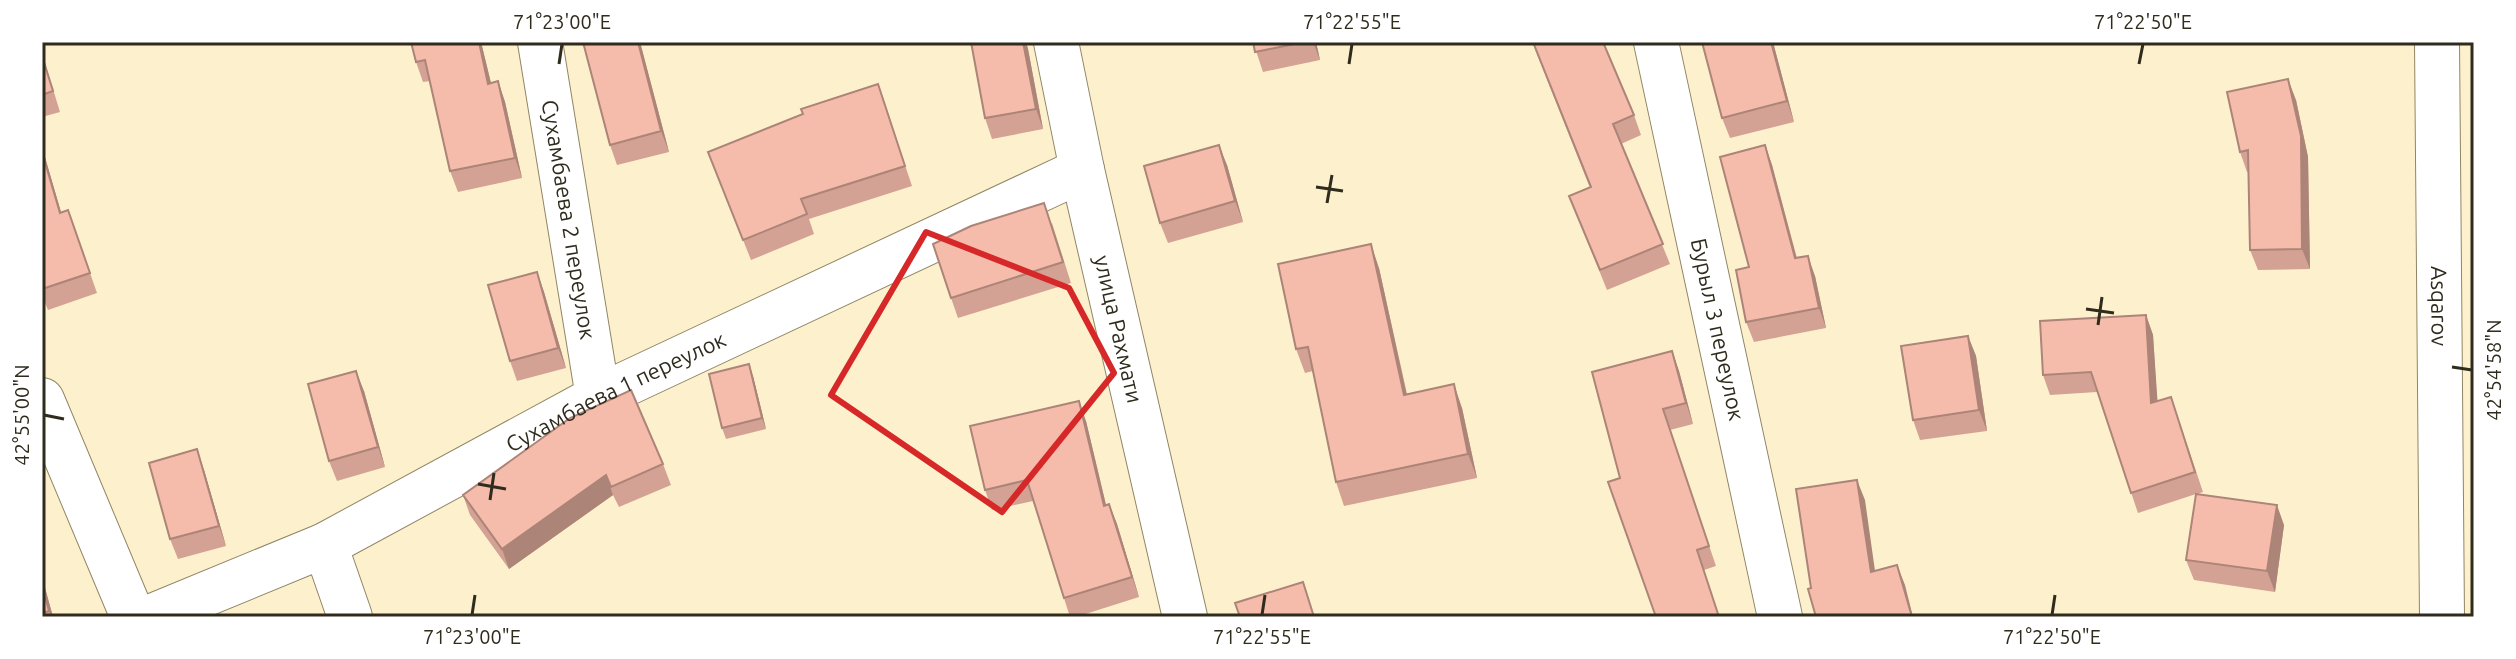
<svg xmlns="http://www.w3.org/2000/svg" width="2516" height="659" viewBox="0 0 2516 659" font-family="Ubuntu,sans-serif">
<style>
.lines{fill:none;stroke-linecap:round;stroke-linejoin:round}
.minor-casing{stroke:#908565;stroke-width:46}
.major-casing{stroke:#908565;stroke-width:46}
.minor{stroke:#fff;stroke-width:44}
.major{stroke:#fff;stroke-width:44}
.wall{fill:#d3a294}
.shaded-wall{fill:#ac8478}
.building{fill:#f5bcac;stroke:#ac8478;stroke-width:2}
.marked{fill:none;stroke:#d62828;stroke-width:6;stroke-linejoin:round}
.ticks{fill:none;stroke:#2f2b1d;stroke-width:3}
.labels{text-anchor:middle;stroke-width:6;stroke-linejoin:round;paint-order:stroke}
.street-label{font-size:22px;fill:#2f2b1d;stroke:#fff}
.neatline{fill:none;stroke:#2f2b1d;stroke-width:3}
.ticks-label{font-size:20px;text-anchor:middle;fill:#2f2b1d}
</style>
<rect width="100%" height="100%" fill="#fdf1cd"/>
<g class="lines">
<defs>
<g id="minor">
<path id="s1" d="M 540,42 L 598,397"/>
<path id="s2" d="M 1056,42 L 1082,170 L 1185,617"/>
<path id="s3" d="M 1656,42 L 1780,617"/>
<path d="M 42,400 L 133,617"/>
<path d="M 325,545 L 350,617"/>
<path id="s4" d="M 150,617 L 325,545 L 598,397 L 1082,170"/>
</g>
<g id="major">
<path id="s5" d="M 2437,42 L 2442,617"/>
</g>
</defs>
<use href="#minor" class="minor-casing"/>
<use href="#major" class="major-casing"/>
<use href="#minor" class="minor"/>
<use href="#major" class="major"/>
</g>
<path class="wall" d="M 411,42 L 481,42 L 491,83 L 498,81 L 505,102 L 522,178 L 458,192 L 450,171 L 430,81 L 423,82 L 416,62 Z
M 583,42 L 640,42 L 669,152 L 617,165 L 610,145 Z
M 971,42 L 1026,42 L 1028,49 L 1043,129 L 992,139 L 985,118 Z
M 1253,42 L 1316,42 L 1320,60 L 1263,72 Z
M 1773,42 L 1794,122 L 1730,138 L 1722,118 Z
M 1534,47 L 1634,115 L 1641,135 L 1621,144 L 1670,264 L 1607,290 L 1569,196 L 1590,188 Z
M 42,53 L 60,112 L 42,117 Z
M 878,84 L 912,186 L 809,219 L 814,234 L 751,260 L 708,152 Z
M 2296,100 L 2308,157 L 2310,269 L 2258,270 L 2250,250 L 2249,172 L 2247,172 L 2240,152 Z
M 1765,145 L 1772,165 L 1797,258 L 1815,276 L 1826,328 L 1754,342 L 1746,322 L 1749,267 Z
M 42,147 L 61,212 L 68,210 L 97,293 L 48,310 L 42,295 Z
M 1227,165 L 1243,222 L 1168,243 L 1160,223 Z
M 1052,223 L 1071,283 L 958,318 L 951,298 Z
M 1379,268 L 1407,394 L 1462,408 L 1477,478 L 1344,506 L 1336,482 L 1313,371 L 1305,373 L 1296,349 Z
M 537,272 L 544,292 L 566,368 L 517,381 L 510,361 Z
M 2146,315 L 2153,335 L 2157,401 L 2178,417 L 2203,492 L 2197,494 L 2284,525 L 2275,592 L 2194,580 L 2186,560 L 2196,494 L 2138,513 L 2097,392 L 2050,395 L 2043,375 Z
M 1968,336 L 1976,356 L 1987,431 L 1920,440 L 1913,420 Z
M 1672,351 L 1679,371 L 1693,424 L 1670,430 L 1716,566 L 1704,570 L 1620,478 Z
M 753,376 L 766,429 L 726,439 L 722,428 Z
M 364,391 L 385,467 L 337,481 L 329,461 Z
M 1086,421 L 1106,505 L 1109,504 L 1117,524 L 1139,597 L 1076,617 L 1070,617 L 1033,501 L 992,510 L 985,490 Z
M 663,464 L 671,485 L 619,507 L 613,495 L 509,569 L 470,515 L 463,495 Z
M 204,470 L 226,546 L 178,559 L 170,539 Z
M 42,577 L 53,617 L 42,617 Z"/>
<path class="shaded-wall" d="M 479,42 L 481,42 L 496,104 L 488,84 Z
M 638,42 L 640,42 L 669,152 L 661,131 Z
M 1023,42 L 1026,42 L 1028,49 L 1043,129 L 1036,109 Z
M 1313,42 L 1316,42 L 1320,60 Z
M 1771,42 L 1773,42 L 1794,122 L 1787,101 Z
M 2288,79 L 2296,100 L 2308,157 L 2310,269 L 2302,249 Z
M 498,81 L 505,102 L 522,178 L 515,158 Z
M 1219,145 L 1227,165 L 1243,222 L 1235,201 Z
M 1765,145 L 1772,165 L 1802,279 L 1795,258 Z
M 42,147 L 67,233 L 60,213 L 42,152 Z
M 1371,244 L 1379,268 L 1412,419 L 1404,395 Z
M 1808,256 L 1815,276 L 1826,328 L 1819,308 Z
M 537,272 L 544,292 L 566,368 L 558,348 Z
M 2146,315 L 2153,335 L 2159,423 L 2151,403 Z
M 1968,336 L 1976,356 L 1987,431 L 1979,410 Z
M 1672,351 L 1679,371 L 1693,424 L 1686,403 Z
M 749,364 L 753,376 L 766,429 L 762,418 Z
M 356,371 L 364,391 L 385,467 L 378,447 Z
M 1454,384 L 1462,408 L 1477,478 L 1468,454 Z
M 1079,401 L 1086,421 L 1111,526 L 1104,506 Z
M 197,449 L 204,470 L 226,546 L 219,526 Z
M 606,475 L 613,495 L 509,569 L 502,549 Z
M 1857,480 L 1865,500 L 1878,592 L 1871,572 Z
M 1109,504 L 1117,524 L 1139,597 L 1132,577 Z
M 2277,505 L 2284,525 L 2275,592 L 2267,571 Z
M 1897,565 L 1905,585 L 1913,617 L 1912,617 Z
M 42,577 L 53,617 L 51,617 L 49,611 L 42,585 Z"/>
<path class="building" d="M 411,42 L 479,42 L 488,84 L 498,81 L 515,158 L 450,171 L 425,60 L 416,62 Z
M 583,42 L 638,42 L 661,131 L 610,145 Z
M 971,42 L 1023,42 L 1036,109 L 985,118 Z
M 1253,42 L 1304,42 L 1255,52 Z
M 1533,42 L 1603,42 L 1634,115 L 1613,124 L 1663,244 L 1600,270 L 1569,196 L 1591,187 Z
M 1702,42 L 1771,42 L 1787,101 L 1722,118 Z
M 42,56 L 53,91 L 42,95 Z
M 2288,79 L 2301,136 L 2302,249 L 2250,250 L 2248,150 L 2240,152 L 2227,92 Z
M 878,84 L 905,166 L 801,199 L 807,214 L 743,240 L 708,152 L 803,114 L 801,109 Z
M 1219,145 L 1235,201 L 1160,223 L 1144,166 Z
M 1765,145 L 1795,258 L 1808,256 L 1819,308 L 1746,322 L 1736,270 L 1749,267 L 1720,157 Z
M 42,152 L 60,213 L 68,210 L 90,273 L 42,289 Z
M 1044,203 L 1063,262 L 951,298 L 933,244 L 971,226 Z
M 1371,244 L 1404,395 L 1454,384 L 1468,454 L 1336,482 L 1308,347 L 1296,349 L 1278,264 Z
M 537,272 L 558,348 L 510,361 L 488,285 Z
M 2146,315 L 2151,403 L 2171,397 L 2195,472 L 2131,493 L 2091,372 L 2043,375 L 2040,321 Z
M 1968,336 L 1979,410 L 1913,420 L 1901,346 Z
M 1672,351 L 1686,403 L 1663,409 L 1709,546 L 1697,550 L 1719,617 L 1656,617 L 1608,482 L 1620,478 L 1592,372 Z
M 749,364 L 762,418 L 722,428 L 709,374 Z
M 356,371 L 378,447 L 329,461 L 308,384 Z
M 631,390 L 663,464 L 611,487 L 606,475 L 502,549 L 463,495 L 570,418 Z
M 1079,401 L 1104,506 L 1109,504 L 1132,577 L 1064,598 L 1027,480 L 985,490 L 970,426 Z
M 197,449 L 219,526 L 170,539 L 149,463 Z
M 1857,480 L 1871,572 L 1897,565 L 1912,617 L 1816,617 L 1808,589 L 1811,588 L 1796,489 Z
M 2196,494 L 2277,505 L 2267,571 L 2186,560 Z
M 1303,582 L 1314,617 L 1240,617 L 1235,603 Z
M 42,585 L 49,611 L 42,613 Z"/>
<path class="marked" d="M 926,232 L 1069,288 L 1114,373 L 1002,512 L 831,395 Z"/>
<path class="ticks" d="M 559,64 L 562,44M 1349,64 L 1352,44M 2139,64 L 2143,44M 1316,187 L 1343,191M 1327,203 L 1332,175M 2086,309 L 2114,313M 2098,325 L 2102,297M 2452,367 L 2472,370M 44,415 L 64,419M 478,484 L 506,489M 490,500 L 494,473M 472,615 L 475,595M 1262,615 L 1265,595M 2052,615 L 2055,595"/>
<g class="labels">
<g class="street-label">
<text dy="8" stroke="none"><textPath href="#s1" startOffset="180">Сухамбаева 2 переулок</textPath></text>
<text dy="8" stroke="none"><textPath href="#s5" startOffset="264">Asqarov</textPath></text>
<text dy="8" stroke="none"><textPath href="#s2" startOffset="294">улица Рахмати</textPath></text>
<text dy="8" stroke="none"><textPath href="#s3" startOffset="294">Бурыл 3 переулок</textPath></text>
<text dy="8" stroke="none"><textPath href="#s4" startOffset="518">Сухамбаева 1 переулок</textPath></text>
</g>
</g>
<rect width="2516" height="659" fill="none" stroke="#ffffff" stroke-width="88"/>
<rect x="44" y="44" width="2428" height="571" class="neatline"/>
<g class="ticks-label">
<text x="562" y="29">71°23'00"E</text>
<text x="1352" y="29">71°22'55"E</text>
<text x="2143" y="29">71°22'50"E</text>
<text transform="translate(2494 370) rotate(-90)" y="7">42°54'58"N</text>
<text transform="translate(22 415) rotate(-90)" y="7">42°55'00"N</text>
<text x="472" y="644">71°23'00"E</text>
<text x="1262" y="644">71°22'55"E</text>
<text x="2052" y="644">71°22'50"E</text>
</g>
</svg>
